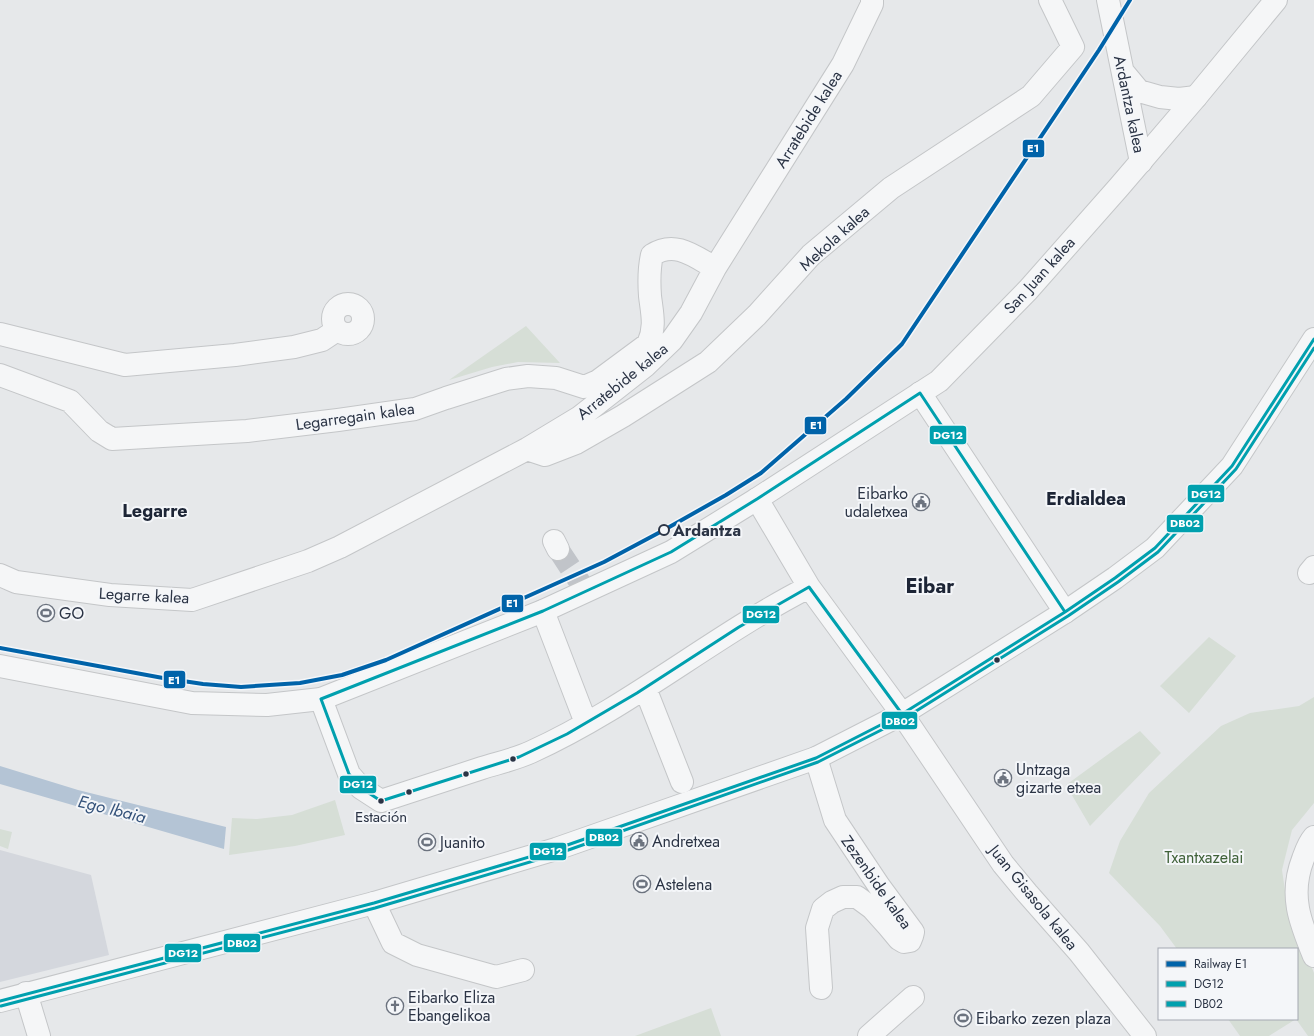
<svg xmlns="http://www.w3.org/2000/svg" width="1314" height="1036" viewBox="0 0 1314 1036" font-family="Jost,sans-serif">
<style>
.built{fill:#d4d7dd}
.green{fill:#d6ded6}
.water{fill:#b4c4d5}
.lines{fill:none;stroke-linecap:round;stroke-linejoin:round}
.minor-tunnel{stroke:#c1c4c9;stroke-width:22;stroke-dasharray:22 11;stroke-linecap:butt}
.minor-casing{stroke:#c4c6c8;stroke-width:24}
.tertiary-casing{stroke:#c4c6c8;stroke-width:24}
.minor{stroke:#f5f6f7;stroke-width:22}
.tertiary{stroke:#f5f6f7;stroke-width:22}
.bus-1-casing{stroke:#f4f6f9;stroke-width:6}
.bus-2-casing{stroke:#f4f6f9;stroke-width:6}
.bus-1{stroke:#00a0ae;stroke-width:3}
.bus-2{stroke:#00a0ae;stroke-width:3}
.rail-1-casing{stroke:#f4f6f9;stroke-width:7}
.rail-1{stroke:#0063a9;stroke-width:4}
.stop-dot{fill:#f4f6f9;stroke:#2b3445;stroke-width:2}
.bus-dot{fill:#2b3445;stroke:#f4f6f9;stroke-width:1.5}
.labels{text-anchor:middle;stroke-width:4;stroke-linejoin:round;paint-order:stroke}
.bus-label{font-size:15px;fill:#2b3445;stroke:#f4f6f9}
.street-label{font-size:16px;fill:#2b3445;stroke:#f4f6f9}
.poi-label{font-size:16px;fill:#2b3445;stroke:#f4f6f9;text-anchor:start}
.stop-label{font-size:16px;font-weight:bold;fill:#2b3445;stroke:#f4f6f9;text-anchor:start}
.park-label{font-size:16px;fill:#3f6138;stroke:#f4f6f9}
.water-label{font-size:17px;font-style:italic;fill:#34527a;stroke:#f4f6f9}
.quarter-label{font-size:18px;font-weight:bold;fill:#1d2536;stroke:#f4f6f9}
.district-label{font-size:20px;font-weight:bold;fill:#1d2536;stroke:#f4f6f9}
.line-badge{stroke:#f4f6f9;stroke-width:1.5}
.badge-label{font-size:11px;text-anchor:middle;font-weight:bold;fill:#fff}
</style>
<rect width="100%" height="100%" fill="#e6e8ea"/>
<path class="built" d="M 0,850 L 91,875 L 109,955 L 0,982 Z"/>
<path class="green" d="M 526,326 L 560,363 L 518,362 L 492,367 L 449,380 Z
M 1209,637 L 1236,656 L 1189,713 L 1160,686 Z
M 1314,697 L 1314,803 L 1292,830 L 1282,870 L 1287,904 L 1295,926 L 1314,973 L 1314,1036 L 1308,1036 L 1296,1019 L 1297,949 L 1177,949 L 1160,926 L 1109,873 L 1120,841 L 1149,793 L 1221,726 L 1250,713 L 1299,706 Z
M 1140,731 L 1161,753 L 1090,826 L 1066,785 Z
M 335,800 L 345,835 L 295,846 L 229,855 L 232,818 L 257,819 L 292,815 Z
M 0,829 L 12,832 L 8,849 L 0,846 Z
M 711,1008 L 721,1036 L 635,1036 Z
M 1228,1019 L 1296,1019 L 1269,1036 L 1240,1036 Z"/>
<path class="water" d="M 0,766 L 78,790 L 226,827 L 224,849 L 0,784 Z"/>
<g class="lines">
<path class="minor-tunnel" d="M 558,549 L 581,584"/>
<defs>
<path id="minor" d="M 1108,0 L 1141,162
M 1124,73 L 1139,91 L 1160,97 L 1179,99 L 1196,97
M333 319a15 15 0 1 1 30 0a15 15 0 1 1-30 0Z
M 0,334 L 125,365 L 235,355 L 294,347 L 322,340 L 337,330
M 0,375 L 70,401 L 99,431 L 112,439 L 247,431 L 338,420 L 415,409 L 446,398 L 506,379 L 528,376 L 556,378 L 584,387 L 598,381 L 648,344 C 656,327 652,313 650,296 C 649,282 649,268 652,255 C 675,240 694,256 715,268
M 920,393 L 1065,612
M 527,449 L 545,455 L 576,443 L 623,416 L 708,362 L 757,315 L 811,255 L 891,188 L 1031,96 L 1073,47 L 1050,0
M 757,499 L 809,587 L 902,714 L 1003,864 L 1027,893 L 1079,952 L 1145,1036
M 554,541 L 558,549
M 1309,573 L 1314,567
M 0,575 L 16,582 L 110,595 L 192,600 L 308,561 L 340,547 L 527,449 L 580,417 L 645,366 L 672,340 L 691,313 L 715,268 L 843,64 L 872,4 L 872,0
M 543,611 L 586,723
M 645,688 L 682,782
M 321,699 L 349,774 L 361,788 L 381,801 C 415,790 448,779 482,768 C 498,763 516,759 531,752 C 630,707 713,636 809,587
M 816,758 L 835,820 L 879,886 L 913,932 L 912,936 L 910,941 L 904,942 L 899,939 L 889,927 L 872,908 L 857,897 L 843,897 L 832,902 L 823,909 L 817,928 L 821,988
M 1314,837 C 1308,844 1306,851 1303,859 C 1289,895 1300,922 1314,956
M 374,903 L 393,943 L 417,955 L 496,977 L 523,970
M 26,993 L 39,1036
M 869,1036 L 913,997"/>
<path id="tertiary" d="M 0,666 L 192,703 L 267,705 L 321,699 L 543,611 L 671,552 L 757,499 L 939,381 L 1028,290 L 1119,187 L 1196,97 L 1276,0
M 0,1001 L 374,903 L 556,849 L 816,758 L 902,714 L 1065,612 L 1115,578 L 1155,548 L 1232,466 L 1314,339"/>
</defs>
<use href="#minor" class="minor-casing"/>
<use href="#tertiary" class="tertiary-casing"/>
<use href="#minor" class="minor"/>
<use href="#tertiary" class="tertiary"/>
<defs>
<path id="bus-1" d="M 902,714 L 809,587 L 739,627 L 637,693 L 567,734 L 519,757 L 381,801 L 361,788 L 349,774 L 321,699 L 543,611 L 671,552 L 757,499 L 920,393 L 1065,612
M 0,1001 L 374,903 L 556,849 L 816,758 L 902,714 L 1065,612 L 1115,578 L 1155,548 L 1232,466 L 1314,339"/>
<path id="bus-2" d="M 1,1006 L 375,908 L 557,854 L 818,762 L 905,718 L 1068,616 L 1118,582 L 1158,552 L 1236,469 L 1314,348"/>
</defs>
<use href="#bus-1" class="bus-1-casing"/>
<use href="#bus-2" class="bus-2-casing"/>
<use href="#bus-1" class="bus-1"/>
<use href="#bus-2" class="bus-2"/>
<defs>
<path id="rail-1" d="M 0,648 L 163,678 L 203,684 L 241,687 L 300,683 L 342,675 L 386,660 L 604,562 L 664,530 L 726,495 L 761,473 L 846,399 L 902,344 L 1099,50 L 1130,0"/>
</defs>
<use href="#rail-1" class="rail-1-casing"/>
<use href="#rail-1" class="rail-1"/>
</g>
<defs>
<symbol id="civic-ring" viewBox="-11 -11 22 22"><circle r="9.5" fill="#f4f6f9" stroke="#6c737f" stroke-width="1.5"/><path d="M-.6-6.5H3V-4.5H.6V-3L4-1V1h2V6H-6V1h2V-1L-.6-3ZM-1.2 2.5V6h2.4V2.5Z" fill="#6c737f"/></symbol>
<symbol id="stadium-ring" viewBox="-11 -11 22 22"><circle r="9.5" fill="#f4f6f9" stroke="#6c737f" stroke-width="1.5"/><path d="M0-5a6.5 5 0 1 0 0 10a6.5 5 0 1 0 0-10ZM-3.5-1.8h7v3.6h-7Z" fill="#6c737f"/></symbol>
<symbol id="church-ring" viewBox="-11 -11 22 22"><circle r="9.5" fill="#f4f6f9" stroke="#6c737f" stroke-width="1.5"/><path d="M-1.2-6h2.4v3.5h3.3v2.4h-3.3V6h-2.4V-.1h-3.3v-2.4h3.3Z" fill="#6c737f"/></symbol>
</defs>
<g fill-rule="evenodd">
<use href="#civic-ring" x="911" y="492" width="20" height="20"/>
<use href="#stadium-ring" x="36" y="603" width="20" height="20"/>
<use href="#civic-ring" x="993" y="768" width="20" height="20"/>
<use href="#civic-ring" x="629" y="831" width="20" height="20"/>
<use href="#stadium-ring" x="417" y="832" width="20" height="20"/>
<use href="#stadium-ring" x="632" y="874" width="20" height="20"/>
<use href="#church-ring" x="385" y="996" width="20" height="20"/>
<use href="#stadium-ring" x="953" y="1008" width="20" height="20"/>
</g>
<circle class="stop-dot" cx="664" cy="530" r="5"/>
<g class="bus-dot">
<circle cx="997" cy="660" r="3.5"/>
<circle cx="513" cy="759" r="3.5"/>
<circle cx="466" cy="774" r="3.5"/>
<circle cx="409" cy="792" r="3.5"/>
<circle cx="381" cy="801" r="3.5"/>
</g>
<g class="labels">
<g class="bus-label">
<text x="381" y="822">Estación</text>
</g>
<g class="street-label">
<text transform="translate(1130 104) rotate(78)" y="6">Ardantza kalea</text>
<text transform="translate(808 119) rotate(-58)" y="6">Arratebide kalea</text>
<text transform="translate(834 238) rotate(-42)" y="6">Mekola kalea</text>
<text transform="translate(1039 275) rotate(-48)" y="6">San Juan kalea</text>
<text transform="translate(622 381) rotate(-39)" y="6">Arratebide kalea</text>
<text transform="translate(355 416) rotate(-8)" y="6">Legarregain kalea</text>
<text transform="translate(144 595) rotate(3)" y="6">Legarre kalea</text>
<text transform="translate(877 882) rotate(55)" y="6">Zezenbide kalea</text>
<text transform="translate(1034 897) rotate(51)" y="6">Juan Gisasola kalea</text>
</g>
<g class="poi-label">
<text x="908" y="499" text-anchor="end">Eibarko<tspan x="908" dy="18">udaletxea</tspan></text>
<text x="59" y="619">GO</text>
<text x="1016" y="775">Untzaga<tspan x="1016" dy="18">gizarte etxea</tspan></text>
<text x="652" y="847">Andretxea</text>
<text x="440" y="848">Juanito</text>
<text x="655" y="890">Astelena</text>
<text x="408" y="1003">Eibarko Eliza<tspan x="408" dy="18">Ebangelikoa</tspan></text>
<text x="976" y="1024">Eibarko zezen plaza</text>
</g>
<g class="stop-label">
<text x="673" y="536">Ardantza</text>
</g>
<g class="park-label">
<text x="1204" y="863">Txantxazelai</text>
</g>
<g class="water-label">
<text transform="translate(112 809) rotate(14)" y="6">Ego Ibaia</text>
</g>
<g class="quarter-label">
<text x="1086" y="505">Erdialdea</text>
<text x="155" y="517">Legarre</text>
</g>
<g class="district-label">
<text x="930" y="593">Eibar</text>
</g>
</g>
<g class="line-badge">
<rect x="1022" y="139" width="23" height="19" rx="4" fill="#0063a9"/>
<rect x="804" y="416" width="23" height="19" rx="4" fill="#0063a9"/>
<rect x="929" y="425" width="38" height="20" rx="4" fill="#00a0ae"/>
<rect x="1187" y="484" width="38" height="19" rx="4" fill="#00a0ae"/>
<rect x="1166" y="514" width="38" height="19" rx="4" fill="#00a0ae"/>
<rect x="501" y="594" width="23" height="19" rx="4" fill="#0063a9"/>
<rect x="742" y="605" width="38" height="19" rx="4" fill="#00a0ae"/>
<rect x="163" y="670" width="23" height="19" rx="4" fill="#0063a9"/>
<rect x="881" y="711" width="37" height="19" rx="4" fill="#00a0ae"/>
<rect x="339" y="775" width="38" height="19" rx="4" fill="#00a0ae"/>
<rect x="585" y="828" width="38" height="19" rx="4" fill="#00a0ae"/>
<rect x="529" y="842" width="38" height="19" rx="4" fill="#00a0ae"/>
<rect x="223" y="933" width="38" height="20" rx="4" fill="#00a0ae"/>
<rect x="164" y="943" width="38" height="20" rx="4" fill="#00a0ae"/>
</g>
<g class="badge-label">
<text x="1033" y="152">E1</text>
<text x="816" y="429">E1</text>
<text x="948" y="439">DG12</text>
<text x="1206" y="498">DG12</text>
<text x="1185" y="527">DB02</text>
<text x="512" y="607">E1</text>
<text x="761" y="618">DG12</text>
<text x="174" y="684">E1</text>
<text x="900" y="725">DB02</text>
<text x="358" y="788">DG12</text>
<text x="604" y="841">DB02</text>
<text x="548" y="855">DG12</text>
<text x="242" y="947">DB02</text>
<text x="183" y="957">DG12</text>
</g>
<rect x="1158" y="948" width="140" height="72" fill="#f4f6f9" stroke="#a4a8b1"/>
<rect x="1166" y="961" width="20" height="6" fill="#0063a9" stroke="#a4a8b1"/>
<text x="1194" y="968" font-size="12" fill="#2b3445">Railway E1</text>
<rect x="1166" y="981" width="20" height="6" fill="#00a0ae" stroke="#a4a8b1"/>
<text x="1194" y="988" font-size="12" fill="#2b3445">DG12</text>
<rect x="1166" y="1001" width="20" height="6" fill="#00a0ae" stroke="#a4a8b1"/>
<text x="1194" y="1008" font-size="12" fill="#2b3445">DB02</text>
</svg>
